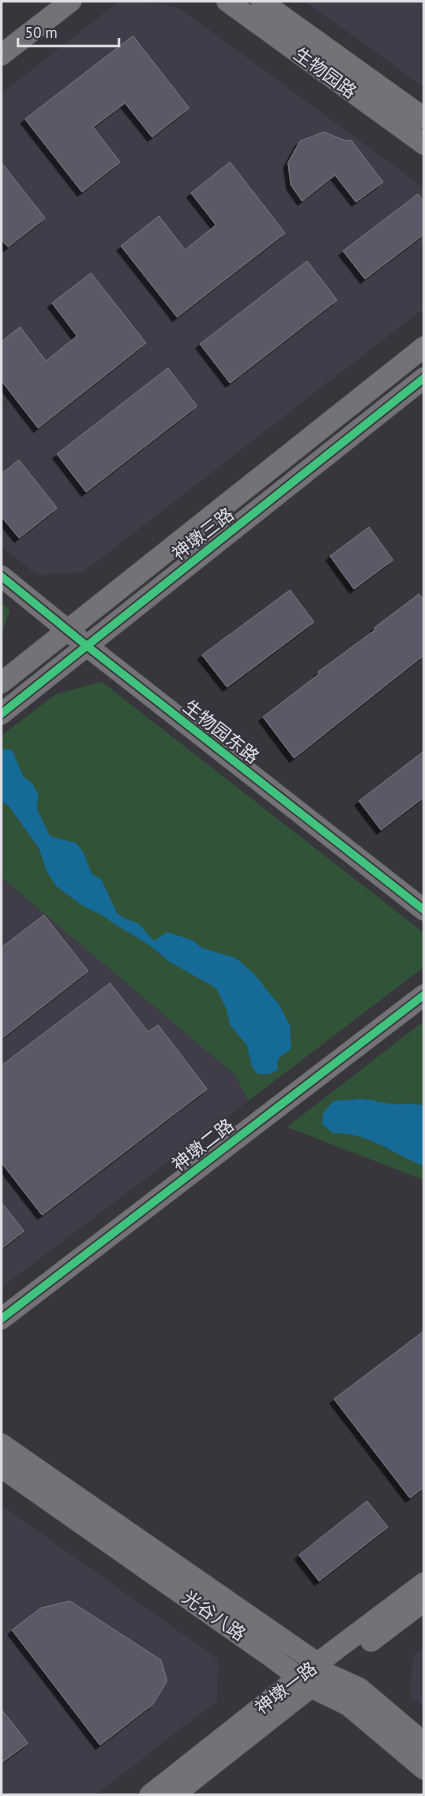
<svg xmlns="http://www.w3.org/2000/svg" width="425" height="1796" viewBox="0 0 425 1796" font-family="'PT Sans','Noto Sans SC',sans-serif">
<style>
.built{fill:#403c4a}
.green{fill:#315439}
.water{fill:#156a97}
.building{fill:#5d5868;stroke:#767478;filter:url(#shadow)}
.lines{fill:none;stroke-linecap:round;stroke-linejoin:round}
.secondary-casing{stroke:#565559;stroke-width:22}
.secondary{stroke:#747277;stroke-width:21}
.cycleway-casing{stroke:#37343e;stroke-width:11}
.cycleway{stroke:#40c37c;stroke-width:8}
.labels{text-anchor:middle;stroke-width:4;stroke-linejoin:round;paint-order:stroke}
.street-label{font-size:18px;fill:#e2e0e6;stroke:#37343e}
</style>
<defs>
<filter id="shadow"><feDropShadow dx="-4.5" dy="4.5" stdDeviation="0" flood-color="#0009"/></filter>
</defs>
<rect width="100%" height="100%" fill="#38363c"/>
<path class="built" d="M 305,1 L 424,1 L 424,87 Z
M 118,2 L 164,4 L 182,10 L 424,188 L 424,308 L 83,572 L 37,575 L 1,546 L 1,94 Z
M 1,877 L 235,1075 L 248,1101 L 1,1288 Z
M 1,1505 L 218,1659 L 217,1701 L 95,1795 L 1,1795 Z
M 424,1648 L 424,1707 L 410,1696 L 413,1656 Z"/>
<path class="green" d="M 1,603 L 10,610 L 1,635 Z
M 102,682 L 424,933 L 424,967 L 248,1101 L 235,1075 L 1,877 L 1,736 L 56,694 Z
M 424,1021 L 424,1180 L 287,1127 Z"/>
<path class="water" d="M 1,749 L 12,750 L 23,776 L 32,783 L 38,794 L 37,809 L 50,836 L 76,843 L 83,852 L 92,874 L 101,879 L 117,913 L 124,918 L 139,924 L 154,941 L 167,932 L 192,940 L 202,948 L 236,958 L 254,974 L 280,1006 L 290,1026 L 291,1049 L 279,1058 L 277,1062 L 278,1070 L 269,1074 L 258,1074 L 252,1067 L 247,1045 L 230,1025 L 226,1008 L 216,988 L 170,962 L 148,944 L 116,925 L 102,915 L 83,906 L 56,886 L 46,870 L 39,848 L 8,805 L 1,801 Z
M 360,1099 C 371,1099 381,1103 392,1104 C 403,1105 413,1102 424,1106 L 424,1166 C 393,1154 368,1132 333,1133 L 322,1124 L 323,1113 L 334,1101 Z"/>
<path class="building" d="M 133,36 L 189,108 L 152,137 L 125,103 L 93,127 L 120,162 L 82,192 L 25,119 Z
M 324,132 L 346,141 L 351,140 L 383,182 L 356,202 L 335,175 L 302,201 L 291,185 L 288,163 L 300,141 Z
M 1,162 L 45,218 L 8,247 L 1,239 Z
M 230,162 L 285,233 L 177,317 L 121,246 L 159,216 L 185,250 L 216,225 L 191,193 Z
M 418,194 L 424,202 L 424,234 L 365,279 L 343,251 Z
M 307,261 L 337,300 L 230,383 L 200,344 Z
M 91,273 L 146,343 L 38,428 L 1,380 L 1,342 L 20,327 L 46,361 L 77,336 L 52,303 Z
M 168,368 L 197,406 L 86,492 L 57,454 Z
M 19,460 L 57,508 L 19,538 L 1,516 L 1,474 Z
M 369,527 L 393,560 L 354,589 L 330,556 Z
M 290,590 L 314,622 L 227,687 L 202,655 Z
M 419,594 L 424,601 L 424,655 L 294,758 L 263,717 L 319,674 L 318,672 L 375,630 L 374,628 Z
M 424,751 L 424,797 L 381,830 L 359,801 Z
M 44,915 L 88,971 L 1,1039 L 1,948 Z
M 110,983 L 148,1032 L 158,1025 L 207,1089 L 42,1215 L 1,1162 L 1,1066 Z
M 1,1202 L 24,1231 L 1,1249 Z
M 424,1331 L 424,1487 L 410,1498 L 334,1399 Z
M 367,1501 L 388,1527 L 319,1581 L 299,1555 Z
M 70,1601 L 161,1660 L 167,1681 L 153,1704 L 100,1745 L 12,1630 L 41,1608 Z
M 1,1709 L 28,1743 L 1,1763 Z"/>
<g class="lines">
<defs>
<path id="secondary" d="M 227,1 L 424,144
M 261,1 L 424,118
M 1,55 L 71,1
M 1,576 L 87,646 L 424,910
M 1,683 L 424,347
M 1,714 L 424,378
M 1,1319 L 424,995
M 1,1444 L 317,1663 L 328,1674 L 359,1688 L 424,1743
M 1,1467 L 273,1658 L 311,1687 L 348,1705 L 424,1769
M 371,1641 L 424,1601
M 150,1795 L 298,1678 L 424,1583
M 174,1795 L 321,1679"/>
</defs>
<use href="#secondary" class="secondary-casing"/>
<use href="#secondary" class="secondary"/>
<defs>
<path id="cycleway" d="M 1,576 L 87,646 L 424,910
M 1,714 L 424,378
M 1,1319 L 424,995"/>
</defs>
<use href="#cycleway" class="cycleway-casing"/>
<use href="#cycleway" class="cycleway"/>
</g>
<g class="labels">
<g class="street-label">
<text transform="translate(325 73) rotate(36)" y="6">生物园路</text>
<text transform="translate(203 534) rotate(-38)" y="6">神墩三路</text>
<text transform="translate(221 732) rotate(38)" y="6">生物园东路</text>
<text transform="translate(203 1145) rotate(-38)" y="6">神墩二路</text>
<text transform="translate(214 1616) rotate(35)" y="6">光谷八路</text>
<text transform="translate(286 1688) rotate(-38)" y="6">神墩一路</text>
</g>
</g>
<rect width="425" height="1796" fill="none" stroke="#e2e0e6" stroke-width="5"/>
<path d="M18 38v8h101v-8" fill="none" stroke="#e2e0e6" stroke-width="2.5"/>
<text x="25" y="38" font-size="15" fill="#e2e0e6" stroke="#37343e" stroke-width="4" paint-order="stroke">50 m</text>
</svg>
